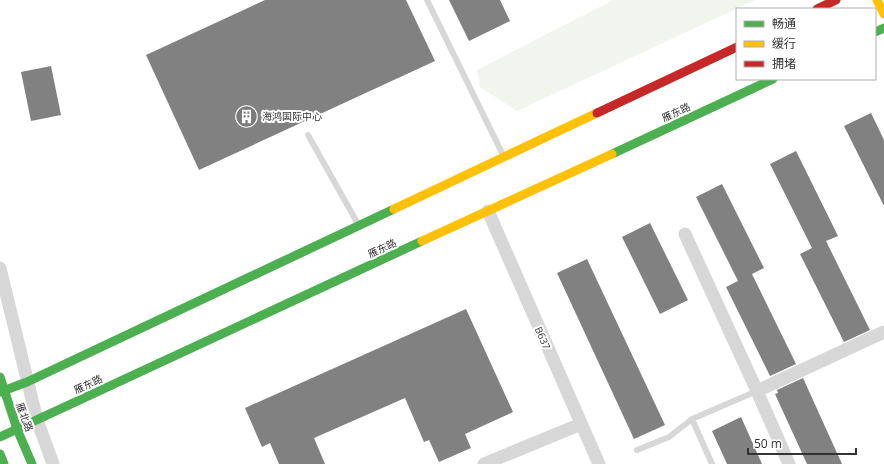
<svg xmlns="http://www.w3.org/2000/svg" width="884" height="464" viewBox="0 0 884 464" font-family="'Open Sans','Noto Sans SC',sans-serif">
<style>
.green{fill:#f1f5ed}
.building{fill:#818181}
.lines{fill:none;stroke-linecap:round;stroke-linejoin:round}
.lane{stroke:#d7d7d7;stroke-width:6}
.street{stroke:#d7d7d7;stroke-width:13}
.fast{stroke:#4caf50;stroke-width:9}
.slow{stroke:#ffc107;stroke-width:9}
.jam{stroke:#c62828;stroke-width:9}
.labels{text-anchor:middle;stroke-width:4;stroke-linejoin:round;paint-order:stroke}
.street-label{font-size:10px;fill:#333;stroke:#fff}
.poi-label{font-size:10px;fill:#333;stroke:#fff;text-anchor:start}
</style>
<rect width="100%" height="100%" fill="#fff"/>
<path class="green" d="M 613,0 L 755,0 L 517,111 L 480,87 L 477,70 Z"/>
<path class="building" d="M 265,0 L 406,0 L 435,61 L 199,170 L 146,55 Z
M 449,0 L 500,0 L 510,21 L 469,41 Z
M 51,66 L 61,115 L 31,121 L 21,72 Z
M 871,113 L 884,140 L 884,206 L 844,126 Z
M 796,151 L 838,236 L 826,241 L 870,330 L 844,342 L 800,254 L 812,248 L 770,164 Z
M 722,184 L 764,268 L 752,274 L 796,364 L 770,376 L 726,287 L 738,281 L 696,197 Z
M 650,223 L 688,300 L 660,314 L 622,237 Z
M 587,259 L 665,425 L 634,439 L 557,273 Z
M 466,309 L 513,412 L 465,434 L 471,448 L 439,462 L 429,440 L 424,442 L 405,398 L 314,438 L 325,464 L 279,464 L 270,443 L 262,447 L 245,408 Z
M 803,378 L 842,464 L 807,464 L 775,394 L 778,393 L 777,390 Z
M 741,417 L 762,464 L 727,464 L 712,431 Z"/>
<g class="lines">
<path class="lane" d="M 427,0 L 503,155
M 308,135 L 358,224
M 692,419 L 757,391
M 637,450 L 669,437 L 692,419 L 712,464"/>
<path class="street" d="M 488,211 L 599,464
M 685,234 L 757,391 L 789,464
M 0,268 L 37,420 L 53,464
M 757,391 L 884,332
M 484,464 L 581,424"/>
<path class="fast" d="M 875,32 L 884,28
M 612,154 L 773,79
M 0,377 L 17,429 L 32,464
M 0,392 L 27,382 L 394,209
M 0,437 L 422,241
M 0,454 L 4,464"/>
<path class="slow" d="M 877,0 L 884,14
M 394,209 L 597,113
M 422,241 L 612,154"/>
<path class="jam" d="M 817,9 L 836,0
M 597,113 L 737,47"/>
</g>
<defs>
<symbol id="building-disc" viewBox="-11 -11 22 22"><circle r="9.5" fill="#7a7a7a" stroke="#fff"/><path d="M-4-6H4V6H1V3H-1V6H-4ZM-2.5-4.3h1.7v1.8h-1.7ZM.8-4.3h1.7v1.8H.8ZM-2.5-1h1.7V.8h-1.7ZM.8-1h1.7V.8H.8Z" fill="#fff"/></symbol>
</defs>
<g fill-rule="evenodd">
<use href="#building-disc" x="234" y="104" width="25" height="25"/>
</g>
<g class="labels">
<g class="street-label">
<text transform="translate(676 112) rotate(-25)" y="4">雁东路</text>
<text transform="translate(382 248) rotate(-25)" y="4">雁东路</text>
<text transform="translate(543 338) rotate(66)" y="4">B637</text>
<text transform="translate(88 384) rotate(-25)" y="4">雁东路</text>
<text transform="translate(25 417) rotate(70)" y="4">雁北路</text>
</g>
<g class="poi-label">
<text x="262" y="120">海鸿国际中心</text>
</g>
</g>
<rect x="736" y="8" width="140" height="72" fill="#ffffff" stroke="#adadad"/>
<rect x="744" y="21" width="20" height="6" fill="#4caf50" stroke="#adadad"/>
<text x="772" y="28" font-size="12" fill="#333333">畅通</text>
<rect x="744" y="41" width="20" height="6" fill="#ffc107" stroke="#adadad"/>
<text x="772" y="48" font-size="12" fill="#333333">缓行</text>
<rect x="744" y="61" width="20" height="6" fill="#c62828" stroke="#adadad"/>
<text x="772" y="68" font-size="12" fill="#333333">拥堵</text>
<path d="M748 448v6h108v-6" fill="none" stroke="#333333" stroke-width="2"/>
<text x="754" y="448" font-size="12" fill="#333333" stroke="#ffffff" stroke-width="3" paint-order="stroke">50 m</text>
</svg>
